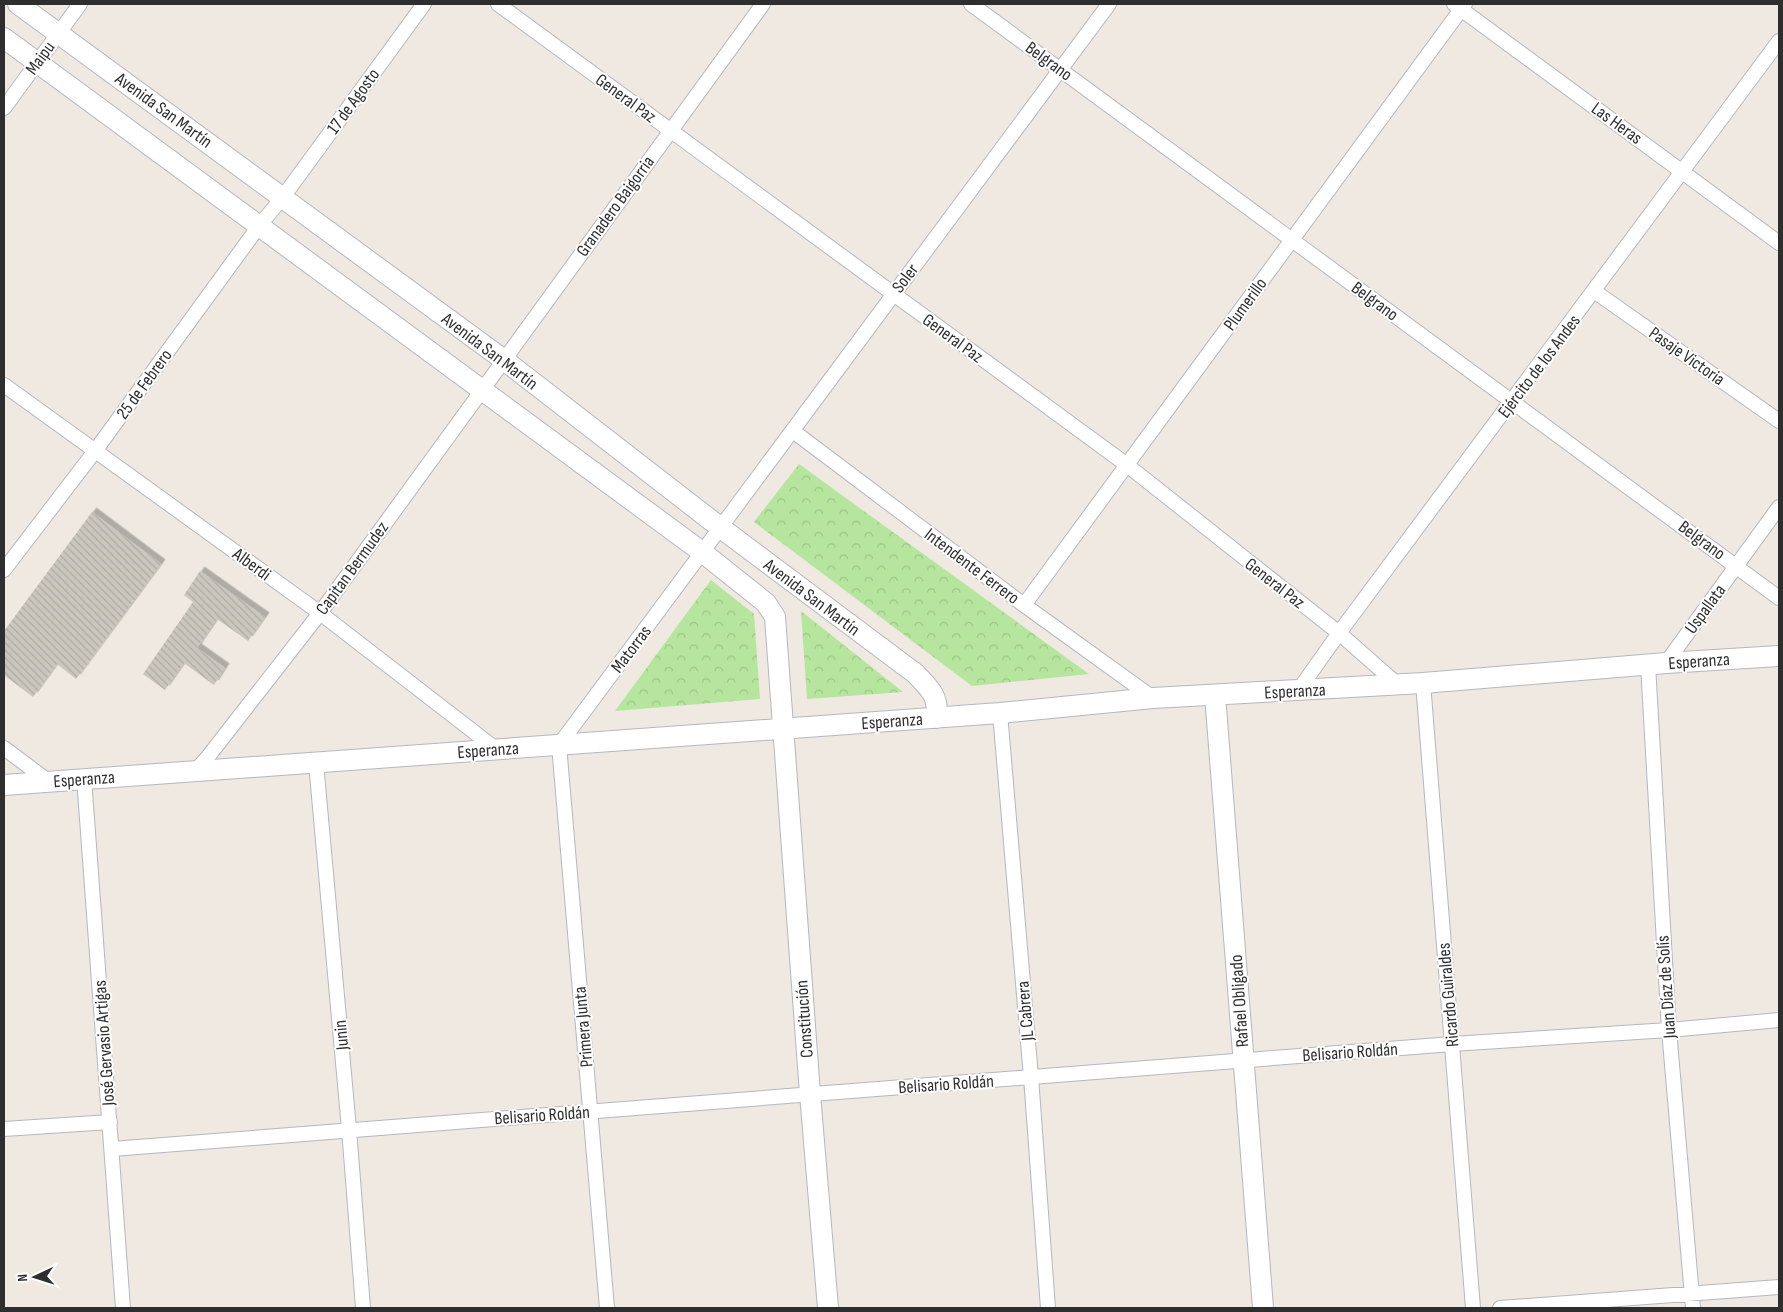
<svg xmlns="http://www.w3.org/2000/svg" width="1783" height="1312" viewBox="0 0 1783 1312" font-family="'Sofia Sans Condensed',sans-serif">
<style>
.forest{fill:url(#forest-crowns)}
.building{fill:url(#building-back-hatch);filter:url(#shadow)}
.lines{fill:none;stroke-linecap:round;stroke-linejoin:round}
.street-casing{stroke:#b4b7c1;stroke-width:16}
.secondary-casing{stroke:#b4b7c1;stroke-width:22}
.street{stroke:#fff;stroke-width:14}
.secondary{stroke:#fff;stroke-width:20}
.labels{text-anchor:middle;stroke-width:4;stroke-linejoin:round;paint-order:stroke}
.street-label{font-size:18px;fill:#2e2e2e;stroke:#fff}
</style>
<defs>
<pattern id="forest-crowns" width="20" height="18" patternUnits="userSpaceOnUse" patternTransform="scale(1.25)"><rect width="20" height="18" fill="#b6e59e"/><path d="M2 6a3 3 0 1 1 6 0M12 15a3 3 0 1 1 6 0" fill="none" stroke="#9dc588"/></pattern>
<pattern id="building-back-hatch" width="6" height="6" patternUnits="userSpaceOnUse" patternTransform="scale(1.25)"><rect width="6" height="6" fill="#cbc7bf"/><path d="M-1 5l2 2M0 0l6 6M5-1l2 2" fill="none" stroke="#afaba4"/></pattern>
<filter id="shadow"><feDropShadow dx="4.5" dy="-4.5" stdDeviation="0" flood-color="#0004"/></filter>
</defs>
<rect width="100%" height="100%" fill="#efe9e1"/>
<path class="forest" d="M 799,464 L 1089,674 L 972,686 L 754,522 Z
M 711,580 L 754,614 L 760,699 L 615,711 Z
M 801,611 L 903,692 L 807,699 Z"/>
<path class="building" d="M 92,512 L 161,564 L 76,679 L 57,664 L 33,697 L 4,675 L 4,631 Z
M 200,571 L 265,617 L 248,641 L 217,619 L 197,648 L 225,668 L 214,685 L 184,663 L 165,690 L 143,674 L 193,602 L 184,595 Z"/>
<g class="lines">
<defs>
<path id="street" d="M 498,4 L 1127,465 L 1339,633 L 1397,684
M 971,4 L 1779,598
M 1454,4 L 1779,243
M 4,108 L 80,4
M 1594,291 L 1779,421
M 4,385 L 320,613 L 496,749
M 793,431 L 1024,605 L 1153,698
M 4,570 L 95,451 L 259,226 L 283,197 L 424,4
M 1024,605 L 1465,4
M 1666,663 L 1779,507
M 1648,665 L 1669,1030 L 1693,1308
M 1423,683 L 1473,1308
M 1298,691 L 1339,633 L 1779,41
M 1000,713 L 1031,1077 L 1048,1308
M 4,748 L 48,781
M 316,763 L 349,1129 L 363,1308
M 195,771 L 207,758 L 320,613 L 763,4
M 84,778 L 123,1308
M 4,1129 L 110,1122
M 112,1149 L 1452,1044 L 1669,1030 L 1779,1020
M 607,1308 L 559,745 L 1109,4
M 1500,1308 L 1779,1287"/>
<path id="secondary" d="M 18,4 L 504,360 L 721,528 L 916,674 C 931,690 938,695 937,718
M 4,38 L 702,552 L 766,603 L 775,617 L 810,1094 L 828,1308
M 1215,695 L 1263,1308
M 4,785 L 1000,713 L 1153,698 L 1423,683 L 1666,663 L 1779,656"/>
</defs>
<use href="#street" class="street-casing"/>
<use href="#secondary" class="secondary-casing"/>
<use href="#street" class="street"/>
<use href="#secondary" class="secondary"/>
</g>
<g class="labels">
<g class="street-label">
<text transform="translate(40 58) rotate(-54)" y="6">Maipu</text>
<text transform="translate(1049 61) rotate(36)" y="6">Belgrano</text>
<text transform="translate(626 98) rotate(36)" y="6">General Paz</text>
<text transform="translate(353 101) rotate(-54)" y="6">17 de Agosto</text>
<text transform="translate(164 110) rotate(36)" y="6">Avenida San Martín</text>
<text transform="translate(1617 123) rotate(36)" y="6">Las Heras</text>
<text transform="translate(615 206) rotate(-54)" y="6">Granadero Baigorria</text>
<text transform="translate(905 278) rotate(-53)" y="6">Soler</text>
<text transform="translate(1375 301) rotate(36)" y="6">Belgrano</text>
<text transform="translate(1245 304) rotate(-54)" y="6">Plumerillo</text>
<text transform="translate(953 338) rotate(36)" y="6">General Paz</text>
<text transform="translate(490 351) rotate(37)" y="6">Avenida San Martín</text>
<text transform="translate(1687 356) rotate(35)" y="6">Pasaje Victoria</text>
<text transform="translate(1539 366) rotate(-53)" y="6">Ejército de los Andes</text>
<text transform="translate(144 384) rotate(-54)" y="6">25 de Febrero</text>
<text transform="translate(1702 540) rotate(36)" y="6">Belgrano</text>
<text transform="translate(252 564) rotate(36)" y="6">Alberdi</text>
<text transform="translate(972 566) rotate(37)" y="6">Intendente Ferrero</text>
<text transform="translate(352 568) rotate(-54)" y="6">Capitan Bermudez</text>
<text transform="translate(1275 583) rotate(38)" y="6">General Paz</text>
<text transform="translate(812 597) rotate(37)" y="6">Avenida San Martín</text>
<text transform="translate(1705 609) rotate(-54)" y="6">Uspallata</text>
<text transform="translate(631 649) rotate(-53)" y="6">Matorras</text>
<text transform="translate(1699 661) rotate(-4)" y="6">Esperanza</text>
<text transform="translate(1295 691) rotate(-3)" y="6">Esperanza</text>
<text transform="translate(892 721) rotate(-4)" y="6">Esperanza</text>
<text transform="translate(488 750) rotate(-4)" y="6">Esperanza</text>
<text transform="translate(84 779) rotate(-4)" y="6">Esperanza</text>
<text transform="translate(1666 987) rotate(-94)" y="6">Juan Díaz de Solís</text>
<text transform="translate(1448 995) rotate(-95)" y="6">Ricardo Guiraldes</text>
<text transform="translate(1239 1001) rotate(-94)" y="6">Rafael Obligado</text>
<text transform="translate(1025 1011) rotate(-95)" y="6">JL Cabrera</text>
<text transform="translate(804 1019) rotate(-94)" y="6">Constitución</text>
<text transform="translate(583 1027) rotate(-95)" y="6">Primera Junta</text>
<text transform="translate(341 1035) rotate(-95)" y="6">Junin</text>
<text transform="translate(104 1043) rotate(-94)" y="6">José Gervasio Artigas</text>
<text transform="translate(1350 1052) rotate(-4)" y="6">Belisario Roldán</text>
<text transform="translate(946 1084) rotate(-4)" y="6">Belisario Roldán</text>
<text transform="translate(542 1115) rotate(-4)" y="6">Belisario Roldán</text>
</g>
</g>
<rect width="1783" height="1312" fill="none" stroke="#2e2e2e" stroke-width="10"/>
<g transform="translate(35 1277) rotate(266)" stroke="#ffffff" stroke-width="4" paint-order="stroke">
<path d="M0-4L9 19L0 12L-9 19Z" fill="#2e2e2e"/>
<text y="-8" font-size="14" font-weight="bold" text-anchor="middle" fill="#2e2e2e">N</text>
</g>
</svg>
